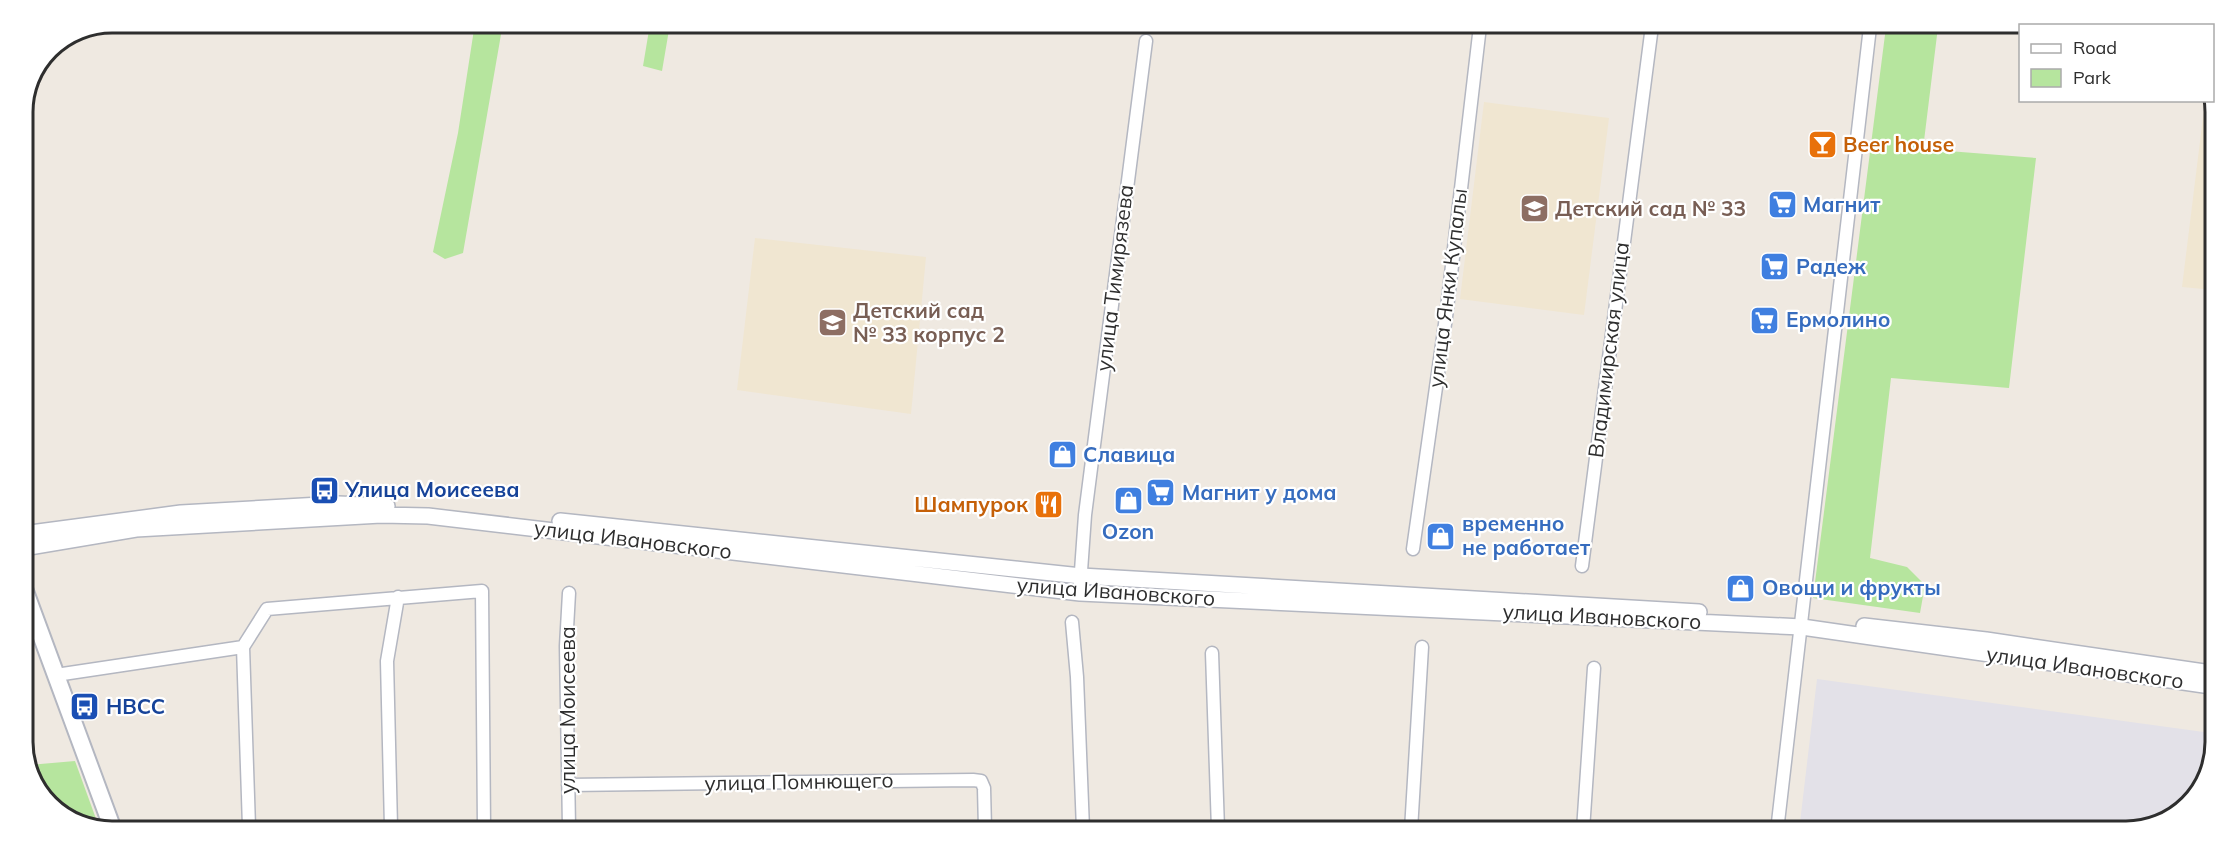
<svg xmlns="http://www.w3.org/2000/svg" width="2238" height="854" viewBox="0 0 2238 854" font-family="Mulish,sans-serif">
<style>
.industrial{fill:#e3e1e8}
.education{fill:#f0e6d1}
.green{fill:#b6e59e}
.lines{fill:none;stroke-linecap:round;stroke-linejoin:round}
.minor-casing{stroke:#b4b7c1;stroke-width:15}
.tertiary-casing{stroke:#b4b7c1;stroke-width:18}
.secondary-casing{stroke:#b4b7c1;stroke-width:20}
.minor{stroke:#fff;stroke-width:12}
.tertiary{stroke:#fff;stroke-width:15}
.secondary{stroke:#fff;stroke-width:16}
.labels{text-anchor:middle;stroke-width:4.5;stroke-linejoin:round;paint-order:stroke}
.food-label{font-size:21px;font-weight:bold;fill:#c56008;stroke:#fff;text-anchor:start}
.shop-label{font-size:21px;font-weight:bold;fill:#366cbe;stroke:#fff;text-anchor:start}
.education-label{font-size:21px;font-weight:bold;fill:#785e54;stroke:#fff;text-anchor:start}
.street-label{font-size:21px;fill:#2e2e2e;stroke:#fff}
.transit-label{font-size:21px;font-weight:bold;fill:#164399;stroke:#fff;text-anchor:start}
.rim{fill:none;stroke:#2e2e2e;stroke-width:3}
</style>
<rect width="100%" height="100%" fill="#efe9e1"/>
<path class="industrial" d="M 1817,679 L 2211,733 L 2211,771 L 2180,813 L 2127,831 L 1799,831 Z"/>
<path class="education" d="M 2213,98 L 2215,106 L 2214,290 L 2182,287 L 2205,101 L 2212,100 Z
M 1484,102 L 1609,118 L 1584,315 L 1460,299 Z
M 755,238 L 926,257 L 911,414 L 737,390 Z"/>
<path class="green" d="M 475,23 L 503,23 L 463,253 L 445,259 L 433,252 L 458,133 Z
M 650,24 L 670,24 L 662,71 L 643,66 Z
M 1886,27 L 1938,27 L 1923,149 L 2036,158 L 2009,388 L 1891,378 L 1870,558 L 1907,567 L 1925,585 L 1920,613 L 1813,598 Z
M 75,761 L 99,827 L 83,827 L 41,796 L 29,765 Z"/>
<g class="lines">
<defs>
<path id="minor" d="M 1413,549 L 1446,317 L 1480,26
M 1582,566 L 1652,26
M 1080,585 L 1085,515 L 1146,41
M 1072,622 L 1077,677 L 1083,829
M 243,647 L 249,827
M 1212,653 L 1218,829
M 56,675 L 243,647 L 267,609 L 482,591 L 484,828
M 568,785 L 973,780 L 981,781 L 984,788 L 985,829
M 391,827 L 387,661 L 398,597
M 569,828 L 566,646 L 569,593
M 1411,830 L 1422,647
M 1583,830 L 1594,668
M 1777,831 L 1870,27"/>
<path id="tertiary" d="M 560,521 L 1081,576 L 1699,612
M 23,534 L 181,513 L 338,504 L 387,506
M 23,548 L 136,529 L 381,515 L 428,516 L 1080,593 L 1802,627 L 2211,686
M 1864,626 L 1986,640 L 2211,673"/>
<path id="secondary" d="M 23,586 L 112,827"/>
</defs>
<use href="#minor" class="minor-casing"/>
<use href="#tertiary" class="tertiary-casing"/>
<use href="#secondary" class="secondary-casing"/>
<use href="#minor" class="minor"/>
<use href="#tertiary" class="tertiary"/>
<use href="#secondary" class="secondary"/>
</g>
<defs>
<symbol id="bar-square" viewBox="-11 -11 22 22"><rect x="-9" y="-9" width="18" height="18" rx="4" fill="#e8710a" stroke="#fff"/><path d="M-6-5H6L.8 .8V4.5H3.5V6h-7V4.5H-.8V.8Z" fill="#fff"/></symbol>
<symbol id="supermarket-square" viewBox="-11 -11 22 22"><rect x="-9" y="-9" width="18" height="18" rx="4" fill="#3f7fe0" stroke="#fff"/><path d="M-6-5.5h2.5l.6 2H6L4.5 2H-2.5L-4.4-4H-6ZM-1.5 3.2a1.3 1.3 0 1 0 .1 0ZM3 3.2a1.3 1.3 0 1 0 .1 0Z" fill="#fff"/></symbol>
<symbol id="school-square" viewBox="-11 -11 22 22"><rect x="-9" y="-9" width="18" height="18" rx="4" fill="#8d6e63" stroke="#fff"/><path d="M0-5L7-2L0 1L-7-2ZM-4 1L0 2.5L4 1V4Q0 6-4 4Z" fill="#fff"/></symbol>
<symbol id="shop-square" viewBox="-11 -11 22 22"><rect x="-9" y="-9" width="18" height="18" rx="4" fill="#3f7fe0" stroke="#fff"/><path d="M-5-2.5h2.3a2.7 3.5 0 0 1 5.4 0H5L5.5 6h-11ZM-1.5-2.5h3a1.5 2.3 0 0 0-3 0Z" fill="#fff"/></symbol>
<symbol id="bus-square" viewBox="-11 -11 22 22"><rect x="-9" y="-9" width="18" height="18" rx="4" fill="#1a4fb4" stroke="#fff"/><path d="M-5-6H5V4H4V6H2V4H-2V6H-4V4H-5ZM-3.5-4V0h7V-4ZM-3.5 1.2v1.5H-2V1.2ZM2 1.2v1.5H3.5V1.2Z" fill="#fff"/></symbol>
<symbol id="restaurant-square" viewBox="-11 -11 22 22"><rect x="-9" y="-9" width="18" height="18" rx="4" fill="#e8710a" stroke="#fff"/><path d="M-5-6h1v4h1v-4h1v4h1v-4h1v5L-1.5 .5V6h-2V.5L-5-1ZM5-6V6H3V1.5H1.5Q1.5-4 5-6Z" fill="#fff"/></symbol>
</defs>
<g fill-rule="evenodd">
<use href="#bar-square" x="1806" y="128" width="33" height="33"/>
<use href="#supermarket-square" x="1766" y="188" width="33" height="33"/>
<use href="#school-square" x="1518" y="192" width="33" height="33"/>
<use href="#supermarket-square" x="1758" y="250" width="33" height="33"/>
<use href="#supermarket-square" x="1748" y="304" width="33" height="33"/>
<use href="#school-square" x="816" y="306" width="33" height="33"/>
<use href="#shop-square" x="1046" y="438" width="33" height="33"/>
<use href="#bus-square" x="308" y="474" width="33" height="33"/>
<use href="#supermarket-square" x="1144" y="476" width="33" height="33"/>
<use href="#shop-square" x="1112" y="484" width="33" height="33"/>
<use href="#restaurant-square" x="1032" y="488" width="33" height="33"/>
<use href="#shop-square" x="1424" y="520" width="33" height="33"/>
<use href="#shop-square" x="1724" y="572" width="33" height="33"/>
<use href="#bus-square" x="68" y="690" width="33" height="33"/>
</g>
<g class="labels">
<g class="food-label">
<text x="1843" y="152">Beer house</text>
<text x="1028" y="512" text-anchor="end">Шампурок</text>
</g>
<g class="shop-label">
<text x="1803" y="212">Магнит</text>
<text x="1796" y="274">Радеж</text>
<text x="1786" y="327">Ермолино</text>
<text x="1083" y="462">Славица</text>
<text x="1182" y="500">Магнит у дома</text>
<text x="1462" y="531">временно<tspan x="1462" dy="24">не работает</tspan></text>
<text x="1128" y="539" text-anchor="middle">Ozon</text>
<text x="1762" y="595">Овощи и фрукты</text>
</g>
<g class="education-label">
<text x="1555" y="216">Детский сад № 33</text>
<text x="853" y="318">Детский сад<tspan x="853" dy="24">№ 33 корпус 2</tspan></text>
</g>
<g class="street-label">
<text transform="translate(1115 278) rotate(-83)" y="7">улица Тимирязева</text>
<text transform="translate(1448 288) rotate(-83)" y="7">улица Янки Купалы</text>
<text transform="translate(1609 350) rotate(-83)" y="7">Владимирская улица</text>
<text transform="translate(633 540) rotate(7)" y="7">улица Ивановского</text>
<text transform="translate(1116 592) rotate(4)" y="7">улица Ивановского</text>
<text transform="translate(1602 617) rotate(3)" y="7">улица Ивановского</text>
<text transform="translate(2085 668) rotate(8)" y="7">улица Ивановского</text>
<text transform="translate(568 710) rotate(-90)" y="7">улица Моисеева</text>
<text transform="translate(799 782) rotate(-1)" y="7">улица Помнющего</text>
</g>
<g class="transit-label">
<text x="345" y="497">Улица Моисеева</text>
<text x="106" y="714">НВСС</text>
</g>
</g>
<path d="M0 0H2238V854H0ZM112 33H2126A79 79 0 0 1 2205 112V742A79 79 0 0 1 2126 821H112A79 79 0 0 1 33 742V112A79 79 0 0 1 112 33Z" fill="#fff" fill-rule="evenodd"/>
<path class="rim" d="M112 33H2126A79 79 0 0 1 2205 112V742A79 79 0 0 1 2126 821H112A79 79 0 0 1 33 742V112A79 79 0 0 1 112 33Z"/>
<rect x="2019" y="24" width="195" height="78" fill="#ffffff" stroke="#ababab" stroke-width="1.5"/>
<rect x="2031" y="44" width="30" height="9" fill="#ffffff" stroke="#ababab" stroke-width="1.5"/>
<text x="2073" y="54" font-size="18" fill="#2e2e2e">Road</text>
<rect x="2031" y="69" width="30" height="18" fill="#b6e59e" stroke="#ababab" stroke-width="1.5"/>
<text x="2073" y="84" font-size="18" fill="#2e2e2e">Park</text>
</svg>
